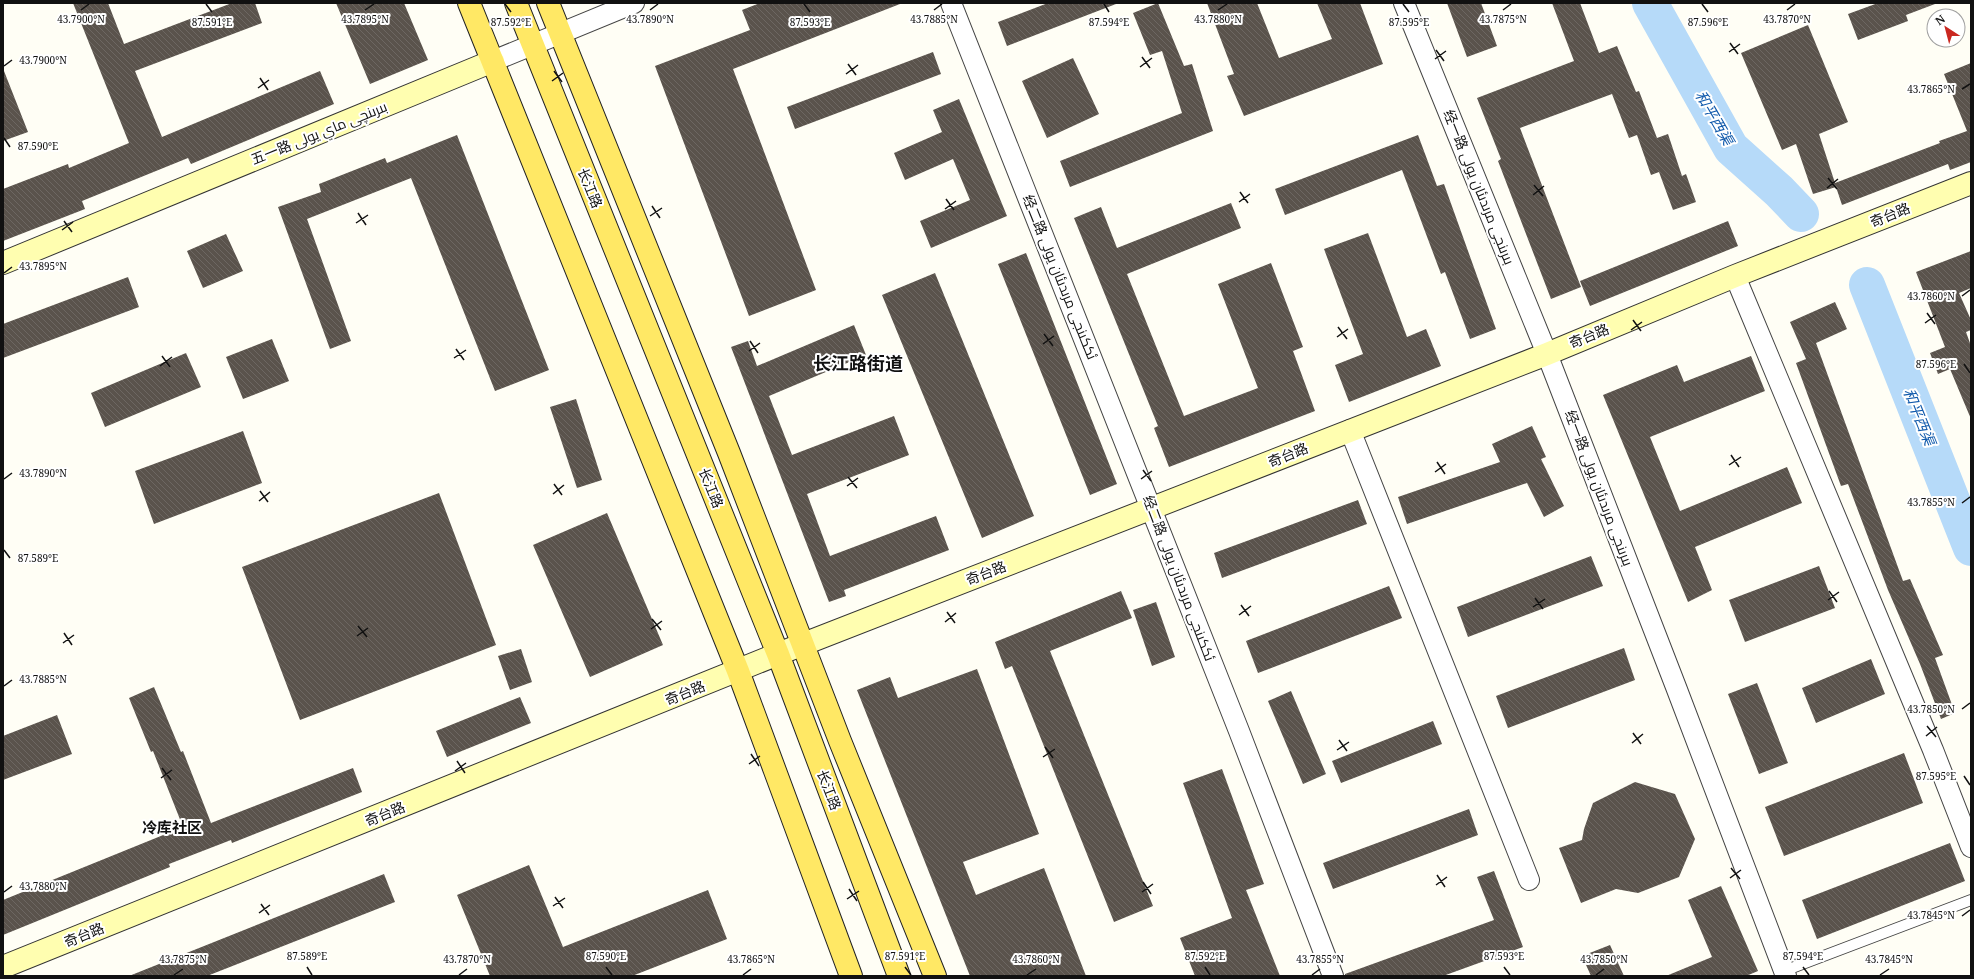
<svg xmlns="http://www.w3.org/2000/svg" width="1974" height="979" viewBox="0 0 1974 979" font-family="'Noto Serif',Cairo,'Noto Sans SC',serif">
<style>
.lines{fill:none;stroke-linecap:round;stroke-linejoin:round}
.river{stroke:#b6daf9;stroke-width:36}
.building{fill:url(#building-back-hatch)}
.lane-casing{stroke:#444;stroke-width:12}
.street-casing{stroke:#444;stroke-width:22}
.secondary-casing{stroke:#333;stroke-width:24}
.primary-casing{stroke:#222;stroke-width:24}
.lane{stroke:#fff;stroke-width:10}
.street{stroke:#fff;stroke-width:20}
.secondary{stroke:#fffeb0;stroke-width:22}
.primary{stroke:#ffe865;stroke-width:22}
.ticks{fill:none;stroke:#111;stroke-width:1.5}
.labels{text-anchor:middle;stroke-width:4;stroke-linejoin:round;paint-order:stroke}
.street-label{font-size:14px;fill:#111;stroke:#fff}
.water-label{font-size:15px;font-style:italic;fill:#115aac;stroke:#fff}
.neighbourhood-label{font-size:15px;font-weight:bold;fill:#111;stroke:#fff}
.district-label{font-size:18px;font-weight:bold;fill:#111;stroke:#fff}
.ticks-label{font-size:10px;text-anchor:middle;fill:#111;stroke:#fff;stroke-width:4;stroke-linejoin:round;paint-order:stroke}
</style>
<defs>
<pattern id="building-back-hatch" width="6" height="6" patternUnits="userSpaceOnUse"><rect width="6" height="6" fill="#5a534c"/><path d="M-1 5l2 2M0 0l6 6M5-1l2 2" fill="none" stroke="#6d6762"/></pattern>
</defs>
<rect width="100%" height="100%" fill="#fffef5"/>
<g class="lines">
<path class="river" d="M 1650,3 L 1731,148 L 1779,191 L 1801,214
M 1867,285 L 1971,548"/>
</g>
<path class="building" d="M 73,3 L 108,3 L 124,44 L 232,3 L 255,3 L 262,23 L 135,71 L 162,137 L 320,71 L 334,104 L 191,164 L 188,158 L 82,201 L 85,209 L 3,241 L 3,189 L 68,164 L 69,168 L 129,143 Z
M 336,3 L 404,3 L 428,60 L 370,84 Z
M 760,3 L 900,4 L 733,69 L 816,290 L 749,316 L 655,66 L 750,30 L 742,10 Z
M 1048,3 L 1116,3 L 1116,4 L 1007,46 L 998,22 Z
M 1158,3 L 1184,66 L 1192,64 L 1213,131 L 1070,187 L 1060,161 L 1182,113 L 1162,51 L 1150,55 L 1133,13 Z
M 1207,3 L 1257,3 L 1279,58 L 1332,39 L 1317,3 L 1360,3 L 1383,64 L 1244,116 L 1227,76 L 1234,74 Z
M 1447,3 L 1481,3 L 1497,46 L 1467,57 Z
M 1552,3 L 1580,3 L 1599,53 L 1617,46 L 1636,92 L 1639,91 L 1657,138 L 1668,134 L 1682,176 L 1686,174 L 1696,202 L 1673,210 L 1659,172 L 1651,175 L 1637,135 L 1629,138 L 1612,94 L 1520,128 L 1581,287 L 1551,299 L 1498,161 L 1501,159 L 1477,98 L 1574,61 Z
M 1878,3 L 1935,3 L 1935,4 L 1906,15 L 1908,21 L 1858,40 L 1848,14 Z
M 1808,25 L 1848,122 L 1819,134 L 1835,183 L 1940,143 L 1939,141 L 1967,131 L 1944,74 L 1971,63 L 1971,162 L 1950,170 L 1948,164 L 1842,205 L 1836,187 L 1813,194 L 1796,144 L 1782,150 L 1741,53 Z
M 933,52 L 941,74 L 795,129 L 787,107 Z
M 1073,58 L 1099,114 L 1047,138 L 1022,81 Z
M 4,71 L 28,132 L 3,141 L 3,72 Z
M 959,99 L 1007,216 L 931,248 L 920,221 L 970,200 L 953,159 L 905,180 L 894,153 L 942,132 L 933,110 Z
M 457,135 L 549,370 L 495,391 L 411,178 L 307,219 L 351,341 L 330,349 L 278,207 L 321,192 L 319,184 L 385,158 L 387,163 Z
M 1418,135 L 1437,186 L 1444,184 L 1496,329 L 1470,339 L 1445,272 L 1441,274 L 1402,170 L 1285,215 L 1275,189 Z
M 1231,203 L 1241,228 L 1127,274 L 1184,416 L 1258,388 L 1218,284 L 1271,263 L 1303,347 L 1293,351 L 1315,411 L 1169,467 L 1154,428 L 1158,426 L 1074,218 L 1101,207 L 1117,248 Z
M 1728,221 L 1738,246 L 1590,306 L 1580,281 Z
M 1368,233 L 1407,337 L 1426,329 L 1441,366 L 1349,402 L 1335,365 L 1363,354 L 1324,249 Z
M 226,234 L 243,271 L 203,288 L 187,251 Z
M 1971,251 L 1971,288 L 1959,293 L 1971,320 L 1971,330 L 1966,332 L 1971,346 L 1971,419 L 1950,369 L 1938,374 L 1930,353 L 1945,347 L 1916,272 Z
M 1026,253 L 1117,484 L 1090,495 L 998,264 Z
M 935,273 L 1034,516 L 982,538 L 882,295 Z
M 128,277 L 139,307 L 3,358 L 3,324 Z
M 1835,302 L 1847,329 L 1816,343 L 1903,581 L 1910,579 L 1943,655 L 1935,658 L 1955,713 L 1941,719 L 1920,664 L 1888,590 L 1848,484 L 1841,486 L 1796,363 L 1806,359 L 1790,322 Z
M 854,325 L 866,355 L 769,396 L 792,455 L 894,416 L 909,455 L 807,494 L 830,556 L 936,516 L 949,550 L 844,590 L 846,596 L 829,602 L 731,347 L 748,341 L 757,366 Z
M 272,339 L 289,381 L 243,399 L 226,357 Z
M 186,353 L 201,387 L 105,427 L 91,393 Z
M 1751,356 L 1765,391 L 1650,437 L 1680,511 L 1787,467 L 1802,503 L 1695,547 L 1712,590 L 1688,602 L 1603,395 L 1677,365 L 1684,382 Z
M 576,399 L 602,480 L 577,488 L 550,407 Z
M 1532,426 L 1546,457 L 1541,459 L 1564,506 L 1544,517 L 1527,483 L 1407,524 L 1398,497 L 1500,462 L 1492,444 Z
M 243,431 L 262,483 L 154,524 L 135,471 Z
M 439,493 L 496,645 L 300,720 L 242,567 Z
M 1358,500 L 1367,524 L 1222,578 L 1214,553 Z
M 607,513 L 663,645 L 590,677 L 533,545 Z
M 1591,556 L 1603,586 L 1468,637 L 1457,607 Z
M 1819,566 L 1835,608 L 1745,642 L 1729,600 Z
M 1389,586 L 1402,618 L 1258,673 L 1246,641 Z
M 1121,591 L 1132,618 L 1050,651 L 1153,906 L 1114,922 L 1012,666 L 1005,669 L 995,642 Z
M 1156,602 L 1175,657 L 1152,666 L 1133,610 Z
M 1624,648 L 1635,680 L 1508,728 L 1496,696 Z
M 521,649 L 532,682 L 510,690 L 498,656 Z
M 1871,659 L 1885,694 L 1816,723 L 1802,688 Z
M 977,669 L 1039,834 L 963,862 L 976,895 L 1044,868 L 1086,976 L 970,976 L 857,690 L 890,677 L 898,698 Z
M 1757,683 L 1788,763 L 1759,774 L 1728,694 Z
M 154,687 L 181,752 L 183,751 L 211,823 L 353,768 L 362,792 L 232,843 L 231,840 L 169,864 L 170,867 L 3,935 L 3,900 L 183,827 L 153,751 L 151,752 L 129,698 Z
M 1291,691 L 1326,774 L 1303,784 L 1268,701 Z
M 520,697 L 531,723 L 447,757 L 436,731 Z
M 57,715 L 72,754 L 3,780 L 3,736 Z
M 1433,721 L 1442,744 L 1341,783 L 1332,761 Z
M 1904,753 L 1923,803 L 1784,856 L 1765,807 Z
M 1222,769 L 1264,884 L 1246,890 L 1280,976 L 1195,976 L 1180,938 L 1232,918 L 1183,783 Z
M 1635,782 L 1675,794 L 1695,839 L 1679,877 L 1638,893 L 1616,889 L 1581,903 L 1559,848 L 1582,840 L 1584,829 L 1593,803 Z
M 1469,809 L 1478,835 L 1333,889 L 1323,863 Z
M 1950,843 L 1965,881 L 1817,939 L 1802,900 Z
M 529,865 L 563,947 L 708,890 L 727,939 L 632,976 L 490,976 L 457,895 Z
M 1494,871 L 1523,947 L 1443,976 L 1345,976 L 1345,974 L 1494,920 L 1477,877 Z
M 384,874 L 395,902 L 207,976 L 129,976 Z
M 1721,886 L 1758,971 L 1746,976 L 1666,976 L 1712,957 L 1688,900 Z
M 1610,945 L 1624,976 L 1591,976 L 1582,956 Z"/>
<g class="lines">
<defs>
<path id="lane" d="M 1784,971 L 1971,900"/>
<path id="street" d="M 951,3 L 1239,731 L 1333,976
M 1404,3 L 1547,354 L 1676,687 L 1786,976
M 493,61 L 634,3
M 1735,276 L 1933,750 L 1971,847
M 1350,430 L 1529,880"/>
<path id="secondary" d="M 3,263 L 493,61
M 3,967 L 778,654 L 1547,354 L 1735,276 L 1971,183"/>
<path id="primary" d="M 469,3 L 738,671 L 851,976
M 516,3 L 778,654 L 899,976
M 548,3 L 729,453 L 840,741 L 935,976"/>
</defs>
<use href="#lane" class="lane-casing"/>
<use href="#street" class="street-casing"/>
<use href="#secondary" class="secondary-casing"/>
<use href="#primary" class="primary-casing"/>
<use href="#lane" class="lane"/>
<use href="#street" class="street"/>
<use href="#secondary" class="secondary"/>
<use href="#primary" class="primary"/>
</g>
<path class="ticks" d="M 206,4 L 212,12M 505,4 L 511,12M 804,4 L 810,12M 1104,4 L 1109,12M 1403,4 L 1409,12M 1702,4 L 1708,12M 81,10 L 89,4M 365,10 L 374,4M 650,10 L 658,4M 934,10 L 942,4M 1218,10 L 1227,4M 1503,10 L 1511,4M 1787,10 L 1795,4M 1730,43 L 1738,54M 1436,50 L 1444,61M 1729,52 L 1740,44M 1142,57 L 1150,68M 1435,59 L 1446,51M 848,64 L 856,75M 4,66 L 12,60M 1140,67 L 1152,58M 554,71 L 562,82M 846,74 L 858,65M 260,78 L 268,90M 552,81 L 563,73M 258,88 L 269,80M 1962,89 L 1970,84M 4,138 L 10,147M 1828,178 L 1837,189M 1534,185 L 1543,196M 1827,188 L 1838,179M 1240,192 L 1248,203M 1533,195 L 1544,186M 946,199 L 954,210M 1239,202 L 1250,194M 652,206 L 660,218M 945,209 L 956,201M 358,213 L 366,225M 650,216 L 662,208M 64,221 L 72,232M 356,223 L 368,215M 62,230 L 73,222M 4,273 L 12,267M 1962,296 L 1970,290M 1927,313 L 1935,324M 1633,320 L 1641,331M 1925,323 L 1936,315M 1338,327 L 1347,339M 1631,330 L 1642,322M 1044,334 L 1053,346M 1337,337 L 1348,329M 750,341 L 758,353M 1043,344 L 1054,336M 456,349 L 464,360M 749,351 L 760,343M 162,356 L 170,367M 454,358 L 466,350M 1964,364 L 1970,373M 160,366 L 172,357M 1731,455 L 1739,467M 1437,462 L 1445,474M 1729,465 L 1741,457M 1143,470 L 1151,481M 1435,472 L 1446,464M 848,477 L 857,488M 4,479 L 12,473M 1141,479 L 1152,471M 554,484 L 562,495M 847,486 L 858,478M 260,491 L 268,502M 553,494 L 564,485M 259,501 L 270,492M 1962,503 L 1970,497M 4,550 L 10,558M 1829,591 L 1837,602M 1535,598 L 1543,609M 1828,600 L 1839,592M 1241,605 L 1249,616M 1533,607 L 1545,599M 947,612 L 955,623M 1239,615 L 1251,606M 652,619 L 661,630M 945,622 L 956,613M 358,626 L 367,637M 651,629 L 662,621M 64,633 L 72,645M 357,636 L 368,628M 63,643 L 74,635M 4,686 L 12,680M 1962,709 L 1970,703M 1927,726 L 1936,737M 1633,733 L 1641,744M 1926,736 L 1937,727M 1339,740 L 1347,751M 1632,743 L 1643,734M 1045,747 L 1053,758M 1337,750 L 1349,742M 751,754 L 759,766M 1043,757 L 1055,749M 457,761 L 465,773M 749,764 L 760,756M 162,768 L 171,780M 455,771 L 466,763M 1964,776 L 1970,785M 161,778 L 172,770M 1731,868 L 1740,879M 1437,875 L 1445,887M 1730,878 L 1741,870M 1143,882 L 1151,894M 1436,885 L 1447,877M 849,889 L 857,901M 4,892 L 12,886M 1142,892 L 1153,884M 555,897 L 563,908M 847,899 L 859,891M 261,904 L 269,915M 553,906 L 565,898M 259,913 L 270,905M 1962,916 L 1970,910M 307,967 L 312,975M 606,967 L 612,975M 905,967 L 911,975M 1205,967 L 1210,975M 1504,967 L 1510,975M 1803,967 L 1809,975M 174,975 L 183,969M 459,975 L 467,969M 743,975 L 751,969M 1027,975 L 1036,969M 1312,975 L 1320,969M 1596,975 L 1604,969M 1880,975 L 1889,969"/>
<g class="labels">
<g class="street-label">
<text transform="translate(319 133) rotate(-22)" y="5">五一路 بىرىنچى ماي يولى</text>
<text transform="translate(1479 187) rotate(68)" y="5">经一路 بىرىنجى مرىدىئان يولى</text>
<text transform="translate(590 188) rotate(68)" y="5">长江路</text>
<text transform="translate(1890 215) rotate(-22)" y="5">奇台路</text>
<text transform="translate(1060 277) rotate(68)" y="5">经二路 ئككىنجى مرىدىئان يولى</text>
<text transform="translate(1589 336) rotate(-22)" y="5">奇台路</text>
<text transform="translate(1288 455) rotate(-22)" y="5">奇台路</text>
<text transform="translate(711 488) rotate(68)" y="5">长江路</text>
<text transform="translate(1599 488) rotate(69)" y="5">经一路 بىرىنجى مرىدىئان يولى</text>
<text transform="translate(986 573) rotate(-21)" y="5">奇台路</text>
<text transform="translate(1179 578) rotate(69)" y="5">经二路 ئككىنجى مرىدىئان يولى</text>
<text transform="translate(685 693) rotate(-22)" y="5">奇台路</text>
<text transform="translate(829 790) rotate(69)" y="5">长江路</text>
<text transform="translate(385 814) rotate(-22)" y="5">奇台路</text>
<text transform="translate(84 935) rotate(-22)" y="5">奇台路</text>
</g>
<g class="water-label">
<text transform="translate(1714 118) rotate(60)" y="5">和平西渠</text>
<text transform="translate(1919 417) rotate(68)" y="5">和平西渠</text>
</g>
<g class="neighbourhood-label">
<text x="172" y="833">冷库社区</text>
</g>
<g class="district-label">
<text x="858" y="370">长江路街道</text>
</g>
</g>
<g class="ticks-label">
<text x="81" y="23">43.7900°N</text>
<text x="365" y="23">43.7895°N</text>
<text x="650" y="23">43.7890°N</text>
<text x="934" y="23">43.7885°N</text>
<text x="1218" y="23">43.7880°N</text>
<text x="1503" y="23">43.7875°N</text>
<text x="1787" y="23">43.7870°N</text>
<text x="212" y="26">87.591°E</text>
<text x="511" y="26">87.592°E</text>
<text x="810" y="26">87.593°E</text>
<text x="1109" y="26">87.594°E</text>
<text x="1409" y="26">87.595°E</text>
<text x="1708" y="26">87.596°E</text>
<text x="43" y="64">43.7900°N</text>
<text x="1931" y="93">43.7865°N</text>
<text x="38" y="150">87.590°E</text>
<text x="43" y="270">43.7895°N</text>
<text x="1931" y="300">43.7860°N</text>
<text x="1936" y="368">87.596°E</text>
<text x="43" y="477">43.7890°N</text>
<text x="1931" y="506">43.7855°N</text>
<text x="38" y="562">87.589°E</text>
<text x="43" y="683">43.7885°N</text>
<text x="1931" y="713">43.7850°N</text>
<text x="1936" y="780">87.595°E</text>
<text x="43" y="890">43.7880°N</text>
<text x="1931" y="919">43.7845°N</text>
<text x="307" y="960">87.589°E</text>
<text x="606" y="960">87.590°E</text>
<text x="905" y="960">87.591°E</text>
<text x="1205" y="960">87.592°E</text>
<text x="1504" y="960">87.593°E</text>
<text x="1803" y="960">87.594°E</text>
<text x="183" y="963">43.7875°N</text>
<text x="467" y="963">43.7870°N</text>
<text x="751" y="963">43.7865°N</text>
<text x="1036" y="963">43.7860°N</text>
<text x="1320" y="963">43.7855°N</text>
<text x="1604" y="963">43.7850°N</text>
<text x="1889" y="963">43.7845°N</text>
</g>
<rect width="1974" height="979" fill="none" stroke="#111111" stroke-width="8"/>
<g transform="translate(1946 28) rotate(324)"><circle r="19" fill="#ffffff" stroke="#a0a0a0"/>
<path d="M0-3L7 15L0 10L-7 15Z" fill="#ca2820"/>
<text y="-6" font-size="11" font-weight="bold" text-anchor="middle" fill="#111111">N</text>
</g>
</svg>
